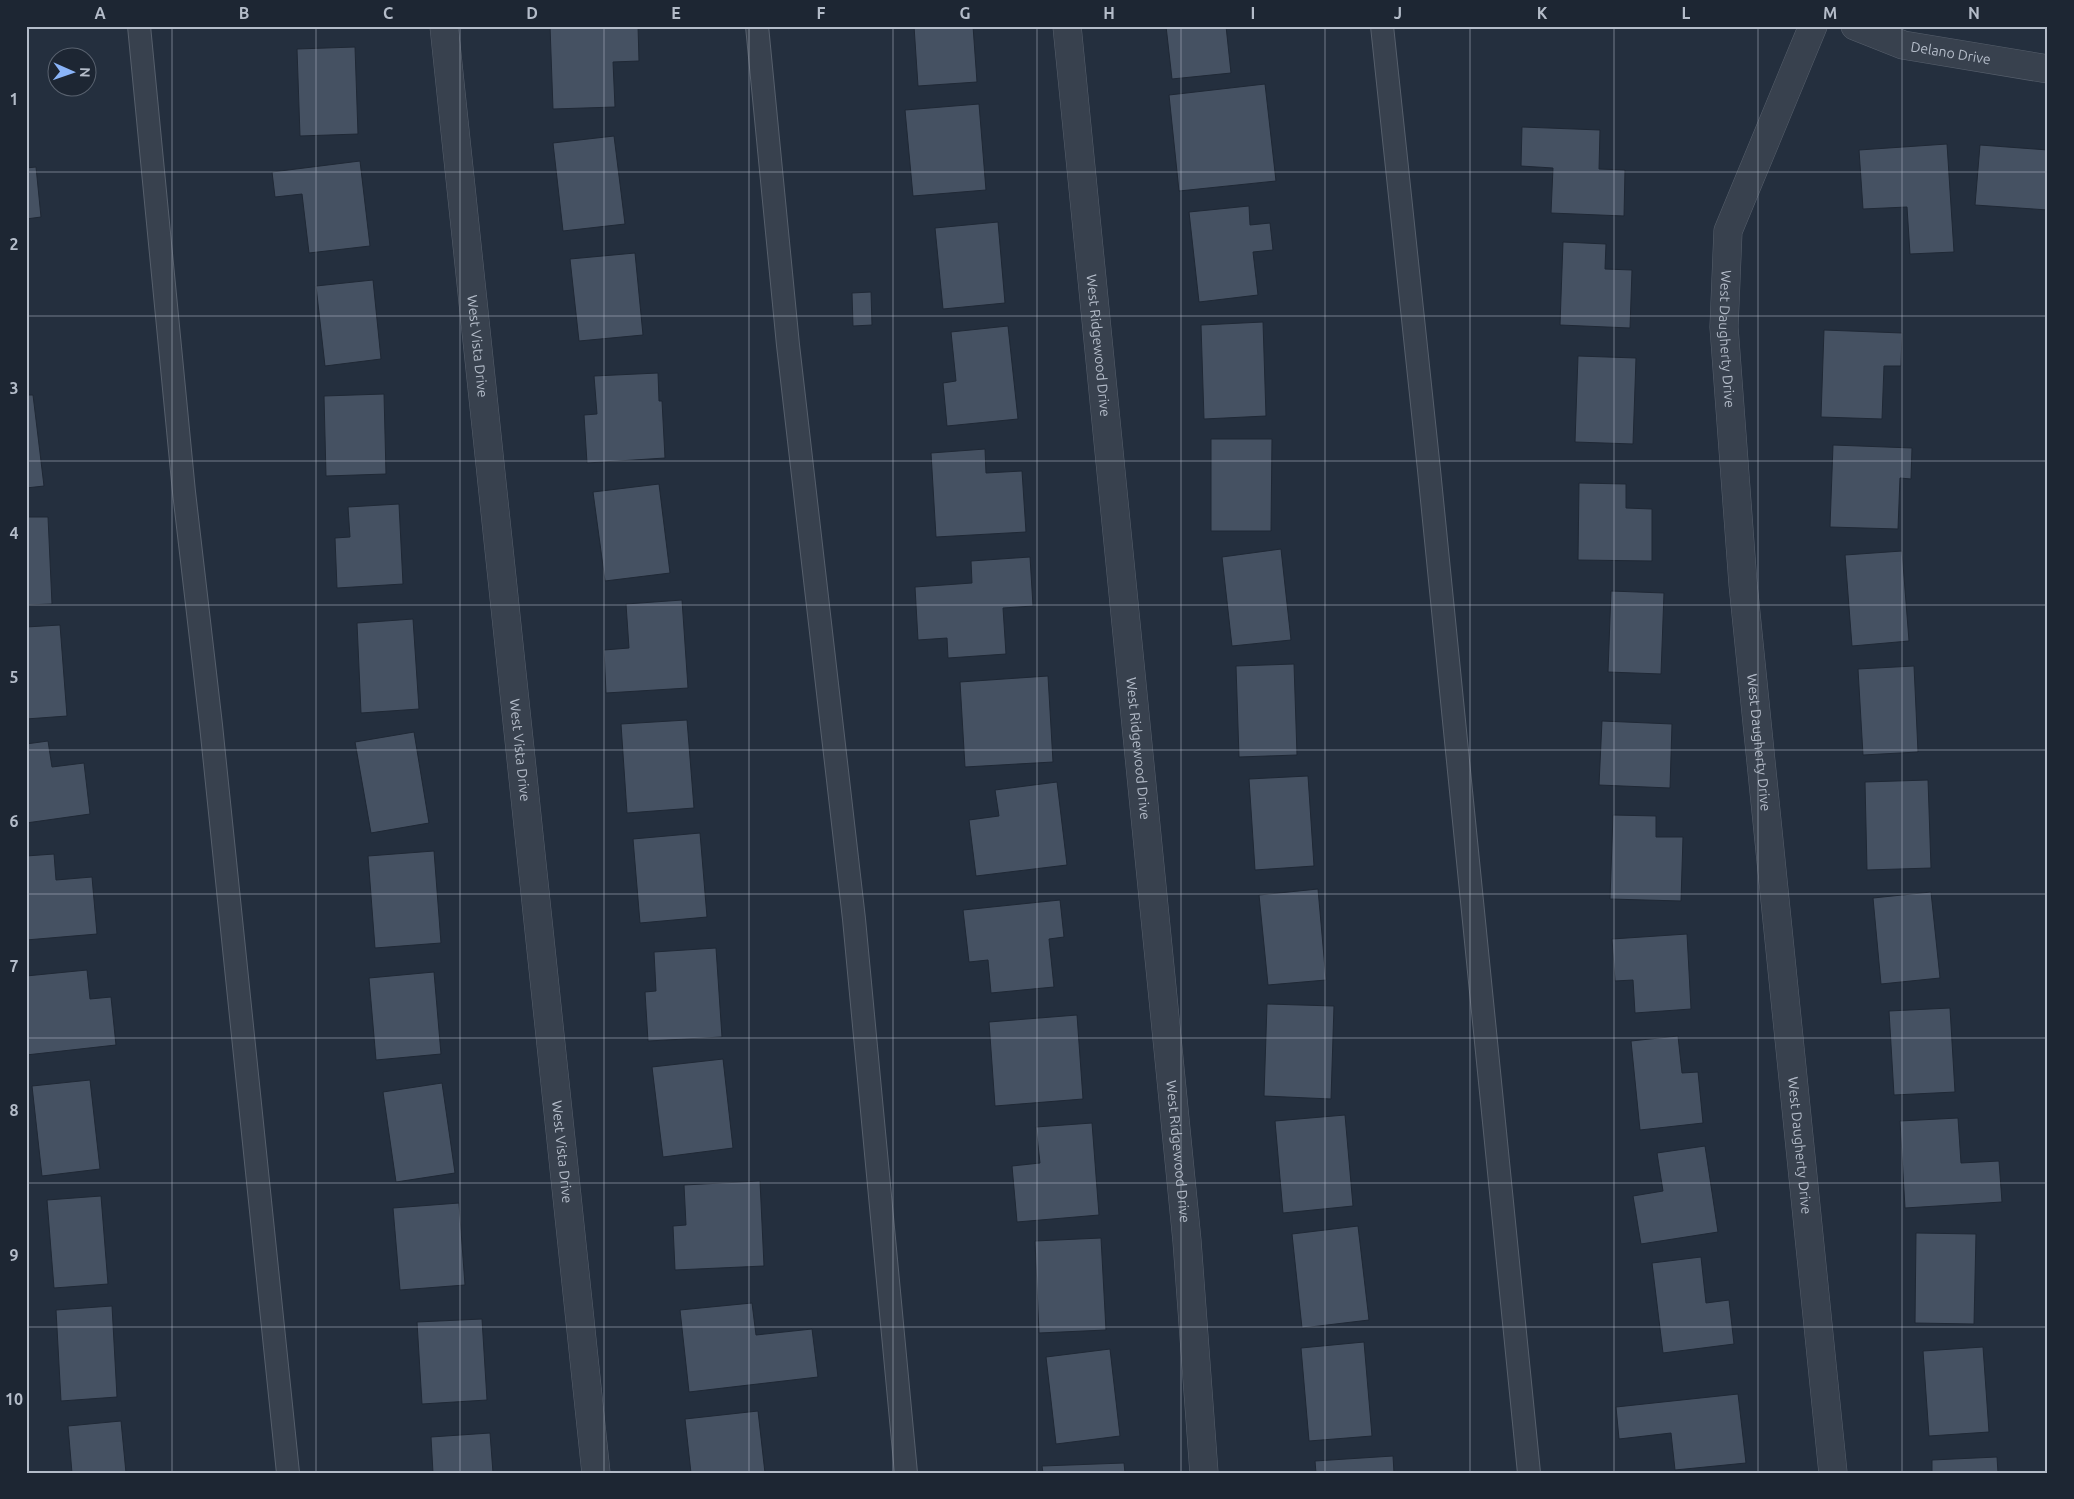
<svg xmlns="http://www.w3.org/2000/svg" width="2074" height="1499" viewBox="0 0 2074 1499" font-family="Ubuntu,sans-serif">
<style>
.building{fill:#455162;stroke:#1f2835}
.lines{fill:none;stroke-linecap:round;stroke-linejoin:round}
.service-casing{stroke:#565f6c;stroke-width:24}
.minor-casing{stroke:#565f6c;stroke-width:29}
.service{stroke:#38414e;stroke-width:22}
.minor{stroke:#38414e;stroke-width:28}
.grid{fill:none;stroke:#b4bcc9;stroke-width:1;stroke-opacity:0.55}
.labels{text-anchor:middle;stroke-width:4;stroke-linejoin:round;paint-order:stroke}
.street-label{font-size:14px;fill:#b4bcc9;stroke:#1d2633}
.neatline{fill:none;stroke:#b4bcc9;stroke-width:2}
.grid-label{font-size:16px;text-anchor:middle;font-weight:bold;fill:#b4bcc9}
</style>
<rect width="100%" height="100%" fill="#242f3e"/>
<path class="building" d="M 550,26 L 638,26 L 639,61 L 613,62 L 615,107 L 553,109 Z
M 914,26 L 973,26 L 977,82 L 918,86 Z
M 1166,26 L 1226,26 L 1231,73 L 1172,79 Z
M 355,47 L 358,134 L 300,136 L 297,49 Z
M 1265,84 L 1276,181 L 1179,191 L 1169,95 Z
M 979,104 L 986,190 L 913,196 L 905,110 Z
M 1522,127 L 1600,130 L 1599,169 L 1625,170 L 1624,216 L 1551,213 L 1553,168 L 1521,166 Z
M 614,136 L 625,224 L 563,231 L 553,143 Z
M 1947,144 L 1954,252 L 1910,254 L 1907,207 L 1863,209 L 1859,150 Z
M 1980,145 L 2048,150 L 2048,210 L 1975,205 Z
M 360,161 L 370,246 L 309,253 L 302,194 L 275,197 L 272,172 Z
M 36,167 L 41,217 L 26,219 L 26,168 Z
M 1249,206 L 1250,225 L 1270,223 L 1273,250 L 1253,252 L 1258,295 L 1199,302 L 1189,212 Z
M 998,222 L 1005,303 L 943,309 L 935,228 Z
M 1563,242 L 1606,244 L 1605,269 L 1632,270 L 1630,328 L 1560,325 Z
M 635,253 L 643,335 L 579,341 L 570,259 Z
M 373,280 L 381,359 L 325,366 L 316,286 Z
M 871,292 L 872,325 L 853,326 L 852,293 Z
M 1263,322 L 1266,416 L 1204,419 L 1201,325 Z
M 1008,326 L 1018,419 L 947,426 L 943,383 L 956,381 L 951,332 Z
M 1824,330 L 1902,333 L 1901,366 L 1884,366 L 1882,419 L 1821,417 Z
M 1578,356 L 1636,358 L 1633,444 L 1575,442 Z
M 658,373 L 659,401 L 662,401 L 665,458 L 587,463 L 584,415 L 597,414 L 594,376 Z
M 384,394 L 386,474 L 326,476 L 324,396 Z
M 26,395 L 33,395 L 44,486 L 26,488 Z
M 1211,439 L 1272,439 L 1271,531 L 1211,531 Z
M 1833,445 L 1912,448 L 1911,479 L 1900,478 L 1898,529 L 1830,527 Z
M 985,449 L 986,473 L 1022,471 L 1026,532 L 936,537 L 931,453 Z
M 1579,483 L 1626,484 L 1626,508 L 1652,509 L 1652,561 L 1578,560 Z
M 659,484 L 670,573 L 605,581 L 593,492 Z
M 399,504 L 403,584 L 337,588 L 335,538 L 350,537 L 348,507 Z
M 26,517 L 48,517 L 52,604 L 26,605 Z
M 1281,549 L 1291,640 L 1232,646 L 1222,557 Z
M 1902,551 L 1909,641 L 1852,646 L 1845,555 Z
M 1030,557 L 1033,606 L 1003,608 L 1006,654 L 948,658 L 947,638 L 918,640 L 915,587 L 972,583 L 971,561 Z
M 1611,591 L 1664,593 L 1661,674 L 1608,672 Z
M 682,600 L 688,688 L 606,693 L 604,650 L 629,648 L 626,604 Z
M 413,619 L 419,709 L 361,713 L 357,623 Z
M 60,625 L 67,716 L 26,719 L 26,627 Z
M 1294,664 L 1297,755 L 1239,757 L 1236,666 Z
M 1914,666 L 1918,752 L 1863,755 L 1858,669 Z
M 1048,676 L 1053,762 L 965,767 L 960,682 Z
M 687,720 L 694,808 L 627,813 L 621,724 Z
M 1602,721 L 1672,724 L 1670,788 L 1599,785 Z
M 414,732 L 429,823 L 371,833 L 355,742 Z
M 48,741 L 52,767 L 84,763 L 90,814 L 26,823 L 26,744 Z
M 1308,776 L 1314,866 L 1255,870 L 1249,779 Z
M 1928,780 L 1931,868 L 1867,870 L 1865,782 Z
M 1057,782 L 1067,865 L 976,876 L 969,820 L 999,816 L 995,790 Z
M 1613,815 L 1656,816 L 1656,837 L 1683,837 L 1681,901 L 1610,899 Z
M 700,833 L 707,917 L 640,923 L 633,839 Z
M 434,851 L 441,943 L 375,948 L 368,856 Z
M 54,854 L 56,880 L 92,877 L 97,934 L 26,940 L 26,856 Z
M 1318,889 L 1326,980 L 1268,985 L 1259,895 Z
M 1931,892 L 1940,978 L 1881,984 L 1873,898 Z
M 1060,900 L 1064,937 L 1049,939 L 1054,987 L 991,993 L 988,960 L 969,962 L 963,910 Z
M 1687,934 L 1691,1009 L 1635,1013 L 1633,980 L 1615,981 L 1612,939 Z
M 716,948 L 722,1037 L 648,1041 L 645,992 L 656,991 L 654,952 Z
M 87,970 L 90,999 L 111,997 L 116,1045 L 26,1055 L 26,976 Z
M 434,972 L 441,1054 L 376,1060 L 369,978 Z
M 1267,1004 L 1334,1006 L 1331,1099 L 1264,1096 Z
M 1950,1008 L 1955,1092 L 1894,1095 L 1889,1011 Z
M 1077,1015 L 1083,1099 L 995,1106 L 989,1022 Z
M 1678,1036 L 1682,1073 L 1698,1072 L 1703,1123 L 1640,1130 L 1631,1041 Z
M 723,1059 L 733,1148 L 663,1157 L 652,1067 Z
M 90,1080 L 100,1169 L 42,1176 L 32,1086 Z
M 442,1083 L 455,1173 L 396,1182 L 383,1092 Z
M 1345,1115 L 1353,1206 L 1283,1213 L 1275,1121 Z
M 1958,1118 L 1961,1163 L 1999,1161 L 2002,1202 L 1905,1208 L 1900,1121 Z
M 1092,1123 L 1099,1215 L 1017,1222 L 1012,1166 L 1040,1163 L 1036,1127 Z
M 1705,1146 L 1718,1232 L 1641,1244 L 1633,1196 L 1663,1191 L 1657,1153 Z
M 760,1181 L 764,1266 L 675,1270 L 673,1226 L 686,1225 L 684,1185 Z
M 101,1196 L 108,1284 L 54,1288 L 47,1200 Z
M 459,1203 L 465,1285 L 400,1290 L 393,1208 Z
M 1358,1226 L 1369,1320 L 1302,1328 L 1292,1234 Z
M 1916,1233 L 1976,1234 L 1974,1324 L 1915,1323 Z
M 1101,1238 L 1106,1330 L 1039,1333 L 1035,1241 Z
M 1701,1257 L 1706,1303 L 1729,1300 L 1734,1344 L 1663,1353 L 1652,1263 Z
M 752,1303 L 756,1335 L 812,1329 L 818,1377 L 689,1392 L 680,1310 Z
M 112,1306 L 117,1397 L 61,1401 L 56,1310 Z
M 482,1319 L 487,1400 L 422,1404 L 417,1322 Z
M 1364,1342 L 1372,1436 L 1309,1441 L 1301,1348 Z
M 1983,1347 L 1989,1432 L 1929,1436 L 1923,1351 Z
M 1110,1349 L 1120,1436 L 1056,1444 L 1046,1357 Z
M 1738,1394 L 1746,1463 L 1675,1470 L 1671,1433 L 1619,1439 L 1616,1407 Z
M 758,1411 L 765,1473 L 691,1473 L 685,1419 Z
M 121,1421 L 126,1473 L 72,1473 L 68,1426 Z
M 490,1433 L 493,1473 L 433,1473 L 431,1437 Z
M 1393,1456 L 1394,1473 L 1316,1473 L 1315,1461 Z
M 1997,1457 L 1998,1473 L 1932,1473 L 1932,1460 Z
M 1124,1463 L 1125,1473 L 1043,1473 L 1042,1466 Z"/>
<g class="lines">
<defs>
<path id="service" d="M 139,26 L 184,492 L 211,725 L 288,1473
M 757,26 L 788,345 L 854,919 L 906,1473
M 1382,26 L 1429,470 L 1529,1473"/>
<g id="minor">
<path id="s1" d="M 444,26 L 596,1473"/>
<path id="s2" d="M 1067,26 L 1187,1241 L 1204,1473"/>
<path id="s3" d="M 1813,26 L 1728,231 L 1724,327 L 1743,584 L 1833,1473"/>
<path id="s4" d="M 1855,26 L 1903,45 L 2048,69"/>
</g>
</defs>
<use href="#service" class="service-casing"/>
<use href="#minor" class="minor-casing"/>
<use href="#service" class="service"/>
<use href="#minor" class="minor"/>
</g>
<path class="grid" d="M 172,26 L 172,1473M 316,26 L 316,1473M 460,26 L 460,1473M 604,26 L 604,1473M 749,26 L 749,1473M 893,26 L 893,1473M 1037,26 L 1037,1473M 1181,26 L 1181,1473M 1325,26 L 1325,1473M 1470,26 L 1470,1473M 1614,26 L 1614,1473M 1758,26 L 1758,1473M 1902,26 L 1902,1473M 26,172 L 2048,172M 26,316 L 2048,316M 26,461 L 2048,461M 26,605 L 2048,605M 26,750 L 2048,750M 26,894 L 2048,894M 26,1038 L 2048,1038M 26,1183 L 2048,1183M 26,1327 L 2048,1327"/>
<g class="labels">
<g class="street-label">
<text dy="5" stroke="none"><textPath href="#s4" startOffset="100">Delano Drive</textPath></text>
<text dy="5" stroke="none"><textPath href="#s3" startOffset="330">West Daugherty Drive</textPath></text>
<text dy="5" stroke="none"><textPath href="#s2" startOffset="321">West Ridgewood Drive</textPath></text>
<text dy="5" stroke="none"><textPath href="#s1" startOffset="322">West Vista Drive</textPath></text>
<text dy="5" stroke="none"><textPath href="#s3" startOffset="735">West Daugherty Drive</textPath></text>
<text dy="5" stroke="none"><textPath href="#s2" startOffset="726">West Ridgewood Drive</textPath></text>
<text dy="5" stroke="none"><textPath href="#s1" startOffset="728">West Vista Drive</textPath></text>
<text dy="5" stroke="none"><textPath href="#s3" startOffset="1140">West Daugherty Drive</textPath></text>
<text dy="5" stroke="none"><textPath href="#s1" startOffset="1132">West Vista Drive</textPath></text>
<text dy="5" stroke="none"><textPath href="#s2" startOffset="1131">West Ridgewood Drive</textPath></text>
</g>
</g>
<rect width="2074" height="1499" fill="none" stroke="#1d2633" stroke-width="55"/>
<g transform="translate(72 72) rotate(92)"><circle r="24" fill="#1d2633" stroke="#59626f"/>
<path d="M0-4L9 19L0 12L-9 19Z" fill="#8ab4f8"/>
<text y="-8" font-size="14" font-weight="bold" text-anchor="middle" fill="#b4bcc9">N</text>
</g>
<rect x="28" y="28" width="2018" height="1444" class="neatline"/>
<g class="grid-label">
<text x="100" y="19">A</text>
<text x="244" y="19">B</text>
<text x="388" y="19">C</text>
<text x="532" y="19">D</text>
<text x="676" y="19">E</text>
<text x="821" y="19">F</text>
<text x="965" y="19">G</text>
<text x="1109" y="19">H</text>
<text x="1253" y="19">I</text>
<text x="1398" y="19">J</text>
<text x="1542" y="19">K</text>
<text x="1686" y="19">L</text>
<text x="1830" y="19">M</text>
<text x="1974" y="19">N</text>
<text x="14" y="105">1</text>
<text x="14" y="250">2</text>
<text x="14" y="394">3</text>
<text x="14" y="539">4</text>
<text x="14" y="683">5</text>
<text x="14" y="827">6</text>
<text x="14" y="972">7</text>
<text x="14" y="1116">8</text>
<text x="14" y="1261">9</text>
<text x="14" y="1405">10</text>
</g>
</svg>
